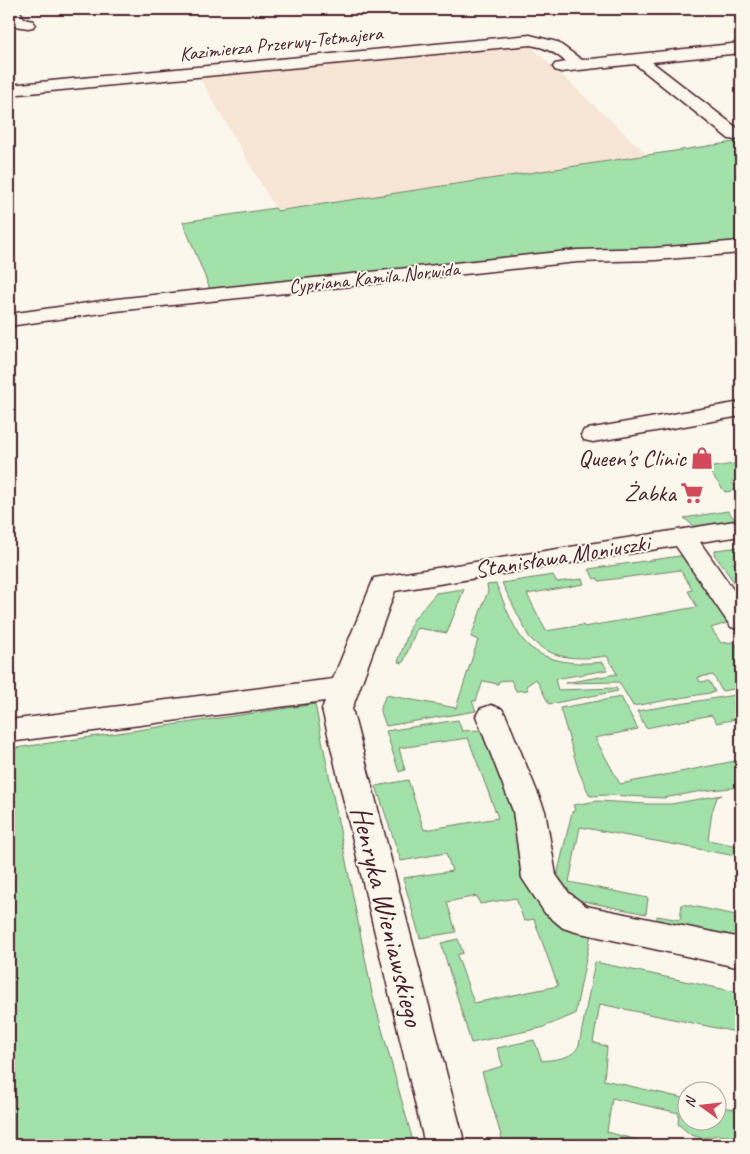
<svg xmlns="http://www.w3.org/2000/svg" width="750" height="1154" viewBox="0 0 750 1154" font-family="Caveat,sans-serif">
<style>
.built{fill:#f7e5d5}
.green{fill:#a2e1aa;stroke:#76806a}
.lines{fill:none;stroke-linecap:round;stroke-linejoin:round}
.minor-casing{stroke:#4a1f2b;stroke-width:3}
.minor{fill:#fbf7ec;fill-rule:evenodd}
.labels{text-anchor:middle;stroke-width:4;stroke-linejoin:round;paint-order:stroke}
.far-street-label{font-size:20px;fill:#4a1f2b;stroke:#fbf7ec}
.poi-label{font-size:24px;fill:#4a1f2b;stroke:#fbf7ec;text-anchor:end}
.street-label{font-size:24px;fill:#4a1f2b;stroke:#fbf7ec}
.near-street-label{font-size:29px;fill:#4a1f2b;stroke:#fbf7ec}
</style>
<rect width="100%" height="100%" fill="#fbf7ec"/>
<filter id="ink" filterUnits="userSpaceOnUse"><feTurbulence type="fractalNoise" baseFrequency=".02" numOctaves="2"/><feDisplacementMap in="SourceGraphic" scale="10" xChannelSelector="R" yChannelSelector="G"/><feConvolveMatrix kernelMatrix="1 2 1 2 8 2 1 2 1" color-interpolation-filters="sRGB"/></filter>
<g filter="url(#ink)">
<path class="built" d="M 528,44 L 649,156 L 277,211 L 200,78 Z"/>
<path class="green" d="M 741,141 L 741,241 L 210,289 L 183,222 L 275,208 L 277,211 Z
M 741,463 L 741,480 L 732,482 L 738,490 L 725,492 L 707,468 Z
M 728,511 L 737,522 L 696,528 L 684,518 Z
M 741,547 L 741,561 L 733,563 L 741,574 L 741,592 L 714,554 L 716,550 Z
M 680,556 L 690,557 L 727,623 L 711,628 L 721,643 L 734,642 L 741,652 L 740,688 L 722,691 L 713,675 L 698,677 L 700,682 L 709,681 L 715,692 L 633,706 L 619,682 L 565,683 L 617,674 L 607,656 C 578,660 550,660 529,637 L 502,583 L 553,575 L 557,582 L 582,579 L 584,584 L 527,594 L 546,631 L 583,625 L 584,627 L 697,607 L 688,591 L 693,590 L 680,570 L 599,581 L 598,578 L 594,579 L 589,569 Z
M 496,584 C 504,602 511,624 523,640 C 542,663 577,665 603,662 L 607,670 L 555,679 L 558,690 L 616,688 L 618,691 L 549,704 L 536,679 L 526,686 L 528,690 L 516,691 L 511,680 L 499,681 L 498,684 L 483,681 L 476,701 L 472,701 L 476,711 L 386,726 L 380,709 L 386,695 L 456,708 L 478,640 L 471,637 L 488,591 L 487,585 Z
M 464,589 L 447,633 L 417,628 L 403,663 L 398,662 L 413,620 L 436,593 Z
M 741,694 L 741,702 L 732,703 L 741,718 L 717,723 L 711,715 L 646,728 L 637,711 Z
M 621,697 L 638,729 L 595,738 L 620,784 L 735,761 L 741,761 L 741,787 L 702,791 L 664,798 L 608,795 L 590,796 L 579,772 L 560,708 Z
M 315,704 L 372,993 L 414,1145 L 9,1145 L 9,749 Z
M 458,720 L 462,731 L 482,730 L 518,817 L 591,934 L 575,1014 L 541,1028 L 471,1043 L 441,943 L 458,939 L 463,953 L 457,955 L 474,1003 L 558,986 L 534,919 L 524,921 L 516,898 L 480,904 L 477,896 L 447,902 L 456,932 L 420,938 L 403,878 L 452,871 L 446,853 L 401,861 L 376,786 L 408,780 L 424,830 L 498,818 L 468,738 L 399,748 L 405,770 L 399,772 L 386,731 Z
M 722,795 L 717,797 L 712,812 L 708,840 L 737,846 L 738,831 L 741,822 L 741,857 L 580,827 L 569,882 L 648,898 L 646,914 L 573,899 L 556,880 L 572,812 L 575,810 L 573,805 L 598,801 L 647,804 L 671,804 Z
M 682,904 L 741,916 L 741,942 L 656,926 L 657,916 L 680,920 Z
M 595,962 L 741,993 L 741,1033 L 600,1004 L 593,1042 L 607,1047 L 604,1080 L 687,1099 L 688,1122 L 718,1122 L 718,1106 L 741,1111 L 741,1138 L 720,1135 L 702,1138 L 691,1135 L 678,1124 L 679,1113 L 612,1098 L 607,1132 L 645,1142 L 649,1145 L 504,1145 L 482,1072 L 503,1066 L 497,1048 L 534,1040 L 542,1061 C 556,1059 573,1059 579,1045 Z"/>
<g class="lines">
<defs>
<path id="minor" d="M 9,9 L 19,9 L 24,19 L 33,21 L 35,24 L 33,27 L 28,28 L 14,26 L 9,17 Z
M 530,35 L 557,42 L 582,60 L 741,43 L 741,53 L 652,62 L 741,131 L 741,138 L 735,140 L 729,139 L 635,64 L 561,72 L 555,70 L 553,67 L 555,64 L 566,62 C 555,52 544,47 530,45 L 9,95 L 9,85 Z
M 741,241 L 741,253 L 655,260 L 577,262 L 116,311 L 9,326 L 9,314 L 116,299 L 577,250 L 655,248 Z
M 741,402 L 741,416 L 593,442 L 584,440 L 581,435 L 584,430 L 593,428 Z
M 741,520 L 741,536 L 700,542 L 741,601 L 741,630 L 731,627 L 676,546 L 395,591 L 352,709 L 465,1145 L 425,1145 L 322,709 L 325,701 L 9,742 L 9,720 L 333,679 L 374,578 Z
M 491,705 L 502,709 L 506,716 L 545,811 L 556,875 L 569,893 L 586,906 L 741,938 L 741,968 L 576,932 L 563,928 L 545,913 L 522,878 L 513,811 L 476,716 L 480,709 Z"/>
</defs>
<use href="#minor" class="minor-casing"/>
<use href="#minor" class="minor"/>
</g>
</g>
<defs>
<symbol id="shop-bare" viewBox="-9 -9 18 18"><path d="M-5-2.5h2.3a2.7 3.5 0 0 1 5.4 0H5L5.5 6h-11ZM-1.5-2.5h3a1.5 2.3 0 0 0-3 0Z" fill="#d1495b" stroke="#fbf7ec" stroke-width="2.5" paint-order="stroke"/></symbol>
<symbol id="supermarket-bare" viewBox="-9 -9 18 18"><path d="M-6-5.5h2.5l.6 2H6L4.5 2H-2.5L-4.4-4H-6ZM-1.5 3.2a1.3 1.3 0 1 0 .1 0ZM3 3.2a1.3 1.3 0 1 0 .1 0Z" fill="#d1495b" stroke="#fbf7ec" stroke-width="2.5" paint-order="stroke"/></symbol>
</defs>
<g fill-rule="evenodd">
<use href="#shop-bare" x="686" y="442" width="32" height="32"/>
<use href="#supermarket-bare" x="676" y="477" width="32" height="32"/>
</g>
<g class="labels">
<g class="far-street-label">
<text transform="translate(281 43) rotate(-6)" y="7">Kazimierza Przerwy-Tetmajera</text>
<text transform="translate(374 277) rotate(-6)" y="7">Cypriana Kamila Norwida</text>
</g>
<g class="poi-label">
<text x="686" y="466">Queen's Clinic</text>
<text x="676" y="501">Żabka</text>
</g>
<g class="street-label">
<text transform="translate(562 556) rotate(-9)" y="8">Stanisława Moniuszki</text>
</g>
<g class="near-street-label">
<text transform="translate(388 916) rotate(76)" y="10">Henryka Wieniawskiego</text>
</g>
</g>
<rect width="750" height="1154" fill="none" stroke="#fbf7ec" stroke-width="30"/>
<rect x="15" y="15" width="720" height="1124" fill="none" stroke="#4a1f2b" stroke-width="2" filter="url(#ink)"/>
<g transform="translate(702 1106) rotate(285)"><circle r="24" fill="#fbf7ec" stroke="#b4a19f"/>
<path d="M0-4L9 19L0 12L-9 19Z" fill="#d1495b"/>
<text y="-8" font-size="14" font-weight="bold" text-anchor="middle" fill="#4a1f2b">N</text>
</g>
</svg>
